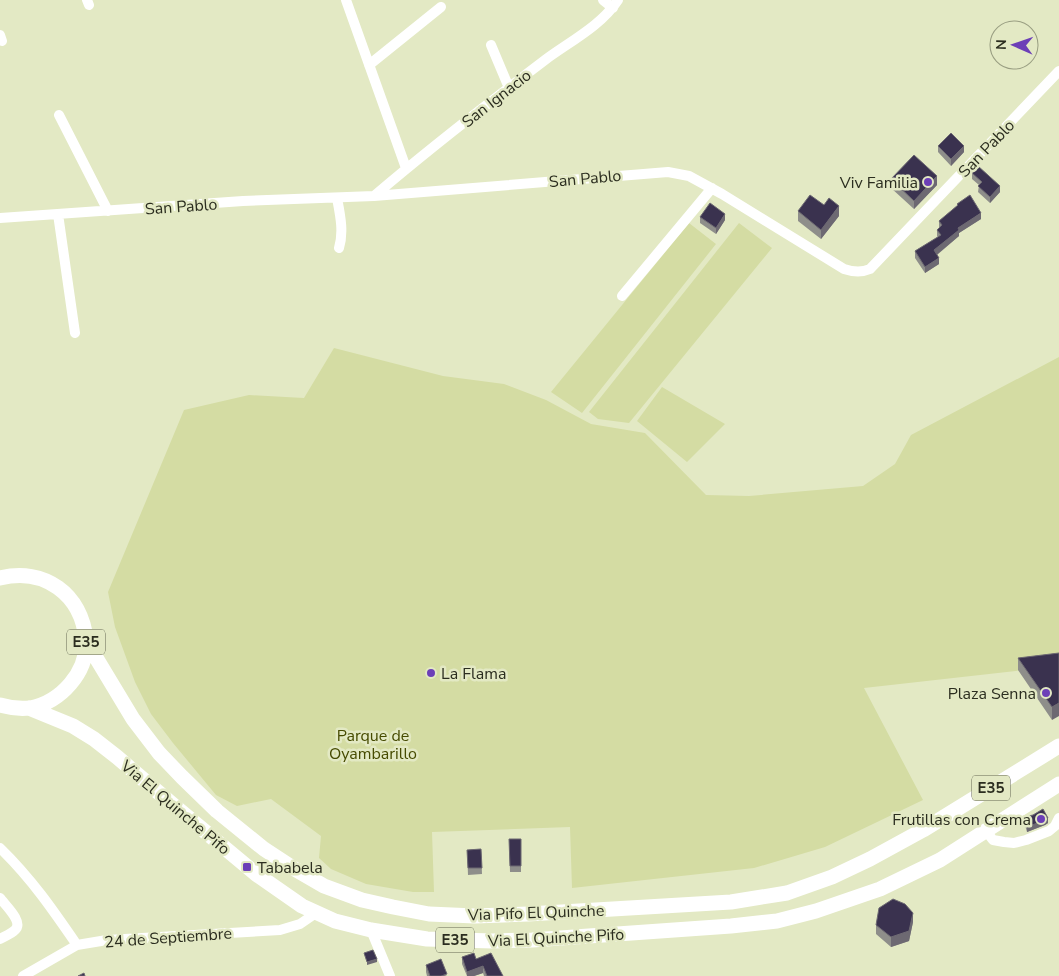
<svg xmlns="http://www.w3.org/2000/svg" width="1059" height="976" viewBox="0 0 1059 976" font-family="'Nunito Sans',sans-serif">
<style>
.green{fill:#d4dca3}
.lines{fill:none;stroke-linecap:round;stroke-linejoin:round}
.minor{stroke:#fff;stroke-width:10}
.highway{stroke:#fff;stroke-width:15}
.wall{fill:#8e8e8a}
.shaded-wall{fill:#6d6972}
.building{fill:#3a324f;stroke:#6d6972}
.poi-dot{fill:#6c3fb7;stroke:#e3e9c4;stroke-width:2}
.labels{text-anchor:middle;stroke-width:5;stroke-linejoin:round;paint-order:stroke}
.shield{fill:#e3e9c4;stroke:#626550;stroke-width:1}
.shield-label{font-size:15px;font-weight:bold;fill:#2b2d1f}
.street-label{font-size:16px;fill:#2b2d1f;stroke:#e3e9c4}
.poi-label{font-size:16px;fill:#2b2d1f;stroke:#e3e9c4;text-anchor:end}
.park-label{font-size:16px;fill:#464b01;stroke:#e3e9c4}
</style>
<rect width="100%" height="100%" fill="#e3e9c4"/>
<path class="green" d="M 689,223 L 716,244 L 582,413 L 551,392 Z
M 739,223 L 772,248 L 629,423 L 598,419 L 589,412 Z
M 334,348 L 443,376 L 504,384 L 546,400 L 591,424 L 645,433 L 706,495 L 749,496 L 863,486 L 895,464 L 911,435 L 1059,357 L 1059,666 L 864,688 L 923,800 L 825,847 L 754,868 L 572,888 L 570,827 L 432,832 L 434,892 L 413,892 L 366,884 L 331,869 L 319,858 L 321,836 L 271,799 L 237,806 L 216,795 L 173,743 L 151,714 L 135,682 L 115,627 L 108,592 L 184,410 L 249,395 L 304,398 Z
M 662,387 L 725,424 L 687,462 L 637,421 Z"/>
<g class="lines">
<path class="minor" d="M 87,0 L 89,5
M 346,0 L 406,168
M 603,0 L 613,8
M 0,35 L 2,41
M 491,45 L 507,83 L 510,87
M 369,65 L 441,7
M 59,115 L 108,211
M 374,196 C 429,149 487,104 545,60 C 569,42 601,26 618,0
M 337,198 C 340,214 344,232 339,248
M 58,214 L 75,333
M 0,218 L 243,201 L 374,196 L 668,172 L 689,176 L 722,194 L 844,269 C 853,272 861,273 870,269 L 1059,71
M 622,296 L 712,188
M 986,831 L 993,840 L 1004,842 L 1014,843 L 1026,840 L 1049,831 L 1055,826 L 1059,818
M 0,848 C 31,878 53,910 77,945
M 0,898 C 5,905 24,922 15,930 C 11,934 5,936 0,939
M 371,930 L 390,976
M 23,976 L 77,945 L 107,940 L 280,930 L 300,924 L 316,913"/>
<path class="highway" d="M 0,578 C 44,567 82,594 86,640 C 88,672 61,702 30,708 C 20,709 10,708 0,705
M 86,641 L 133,719 L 159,753 L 182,777 L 217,811 L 264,849 L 293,868 L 324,886 L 362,900 L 393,907 L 429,914 L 475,916 L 528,914 L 731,902 L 787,893 L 832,877 L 870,859 L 923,830 L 1059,746
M 29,708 L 73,726 L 94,739 L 117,757 L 172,804 L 256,874 L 302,906 L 335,921 L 371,930 L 427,939 L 492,941 L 532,940 L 731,926 L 777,921 L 816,911 L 880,889 L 940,860 L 1059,784"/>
</g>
<path class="wall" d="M 938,146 L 964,152 L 951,166 L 938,152 Z
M 972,173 L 1000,192 L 990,203 L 978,192 L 979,185 L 972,179 Z
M 891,179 L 937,185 L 914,209 L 891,188 Z
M 957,204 L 981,219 L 959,233 L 959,236 L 937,255 L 939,264 L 925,273 L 915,258 L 915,251 L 938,237 L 937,236 L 937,230 L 939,228 L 939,221 L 957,206 Z
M 824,205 L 839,216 L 821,239 L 798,221 L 798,211 Z
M 700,217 L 725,220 L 716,234 L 700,223 Z
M 1059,653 L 1052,720 L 1018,670 L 1018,658 Z
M 1024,817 L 1048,823 L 1045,825 L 1027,832 L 1024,822 Z
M 509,839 L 521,839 L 521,872 L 510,872 Z
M 481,849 L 482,874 L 468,875 L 467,850 Z
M 913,922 L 909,941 L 891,947 L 876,934 L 876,925 Z
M 462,957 L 476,959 L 503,976 L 484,976 L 483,973 L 474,976 L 467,976 L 462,964 Z
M 426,965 L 447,976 L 427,976 L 426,972 Z"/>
<path class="shaded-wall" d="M 964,146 L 964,152 L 951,166 L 951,159 Z
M 937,176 L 937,185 L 914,209 L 914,201 Z
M 1000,186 L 1000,192 L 990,203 L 990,197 Z
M 839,206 L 839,216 L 821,239 L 821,230 Z
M 981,213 L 981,219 L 959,233 L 959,236 L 934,257 L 934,250 L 958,228 Z
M 725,214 L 725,220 L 716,234 L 716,228 Z
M 939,258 L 939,264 L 925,273 L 925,267 Z
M 1059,703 L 1059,716 L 1052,720 L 1052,707 Z
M 1048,818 L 1048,823 L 1045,825 L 1027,832 L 1027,827 Z
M 913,913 L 913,922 L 909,941 L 891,947 L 891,937 Z
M 377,959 L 377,962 L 367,965 L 367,962 Z
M 483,966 L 483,973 L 474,976 L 467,976 L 467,972 Z"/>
<path class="building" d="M 951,133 L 964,146 L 951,159 L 938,146 Z
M 914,155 L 937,176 L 914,201 L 891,179 Z
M 978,166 L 1000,186 L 990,197 L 978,186 L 982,182 L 972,173 Z
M 810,195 L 824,205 L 829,198 L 839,206 L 821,230 L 798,211 Z
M 970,195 L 981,213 L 958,228 L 959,230 L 934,250 L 939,258 L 925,267 L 915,251 L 941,235 L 937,230 L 942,225 L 939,221 L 958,205 L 957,204 Z
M 710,203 L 725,214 L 716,228 L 700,217 Z
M 1059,653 L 1059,703 L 1052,707 L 1018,658 Z
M 1043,809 L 1048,818 L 1045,820 L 1027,827 L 1024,817 L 1033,815 Z
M 509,839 L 521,839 L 521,866 L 510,866 Z
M 481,849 L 482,868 L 468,868 L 467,850 Z
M 893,899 L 905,904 L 913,913 L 909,931 L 891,937 L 876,925 L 879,908 Z
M 373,950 L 377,959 L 367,962 L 364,953 Z
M 474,953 L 476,959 L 491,953 L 503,976 L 487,976 L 483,966 L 467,972 L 462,957 Z
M 441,959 L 447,974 L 441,976 L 430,976 L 426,965 Z
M 84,973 L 85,976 L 78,976 Z"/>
<g class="poi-dot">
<circle cx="928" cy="182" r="5"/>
<circle cx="431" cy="673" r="5"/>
<circle cx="1046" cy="693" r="5"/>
<circle cx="1041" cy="819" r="5"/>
<rect x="242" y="862" width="10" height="10" rx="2.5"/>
</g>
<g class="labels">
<g class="shield">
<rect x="67" y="629.5" width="38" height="25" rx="4"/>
<rect x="972" y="775.5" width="38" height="25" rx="4"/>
<rect x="436" y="927.5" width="38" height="25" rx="4"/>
</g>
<g class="shield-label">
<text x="86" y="647">E35</text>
<text x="991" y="793">E35</text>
<text x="455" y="945">E35</text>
</g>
<g class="street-label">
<text transform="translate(496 98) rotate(-38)" y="6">San Ignacio</text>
<text transform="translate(986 148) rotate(-46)" y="6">San Pablo</text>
<text transform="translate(585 178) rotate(-5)" y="6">San Pablo</text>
<text transform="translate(181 206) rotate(-4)" y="6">San Pablo</text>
<text transform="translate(176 807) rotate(40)" y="6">Via El Quinche Pifo</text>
<text transform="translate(536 912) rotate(-2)" y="6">Via Pifo El Quinche</text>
<text transform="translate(168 937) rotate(-4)" y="6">24 de Septiembre</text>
<text transform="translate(556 937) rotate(-3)" y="6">Via El Quinche Pifo</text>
</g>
<g class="poi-label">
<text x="918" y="188">Viv Familia</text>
<text x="441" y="679" text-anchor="start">La Flama</text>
<text x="1036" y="699">Plaza Senna</text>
<text x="1031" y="825">Frutillas con Crema</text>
<text x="257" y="873" text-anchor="start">Tababela</text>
</g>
<g class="park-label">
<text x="373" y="741">Parque de<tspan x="373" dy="18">Oyambarillo</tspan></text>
</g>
</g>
<g transform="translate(1014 45) rotate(272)"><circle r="24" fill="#e3e9c4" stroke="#999e82"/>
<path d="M0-4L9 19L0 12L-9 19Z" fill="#6c3fb7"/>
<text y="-8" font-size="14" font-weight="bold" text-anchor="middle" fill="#2b2d1f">N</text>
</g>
</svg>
